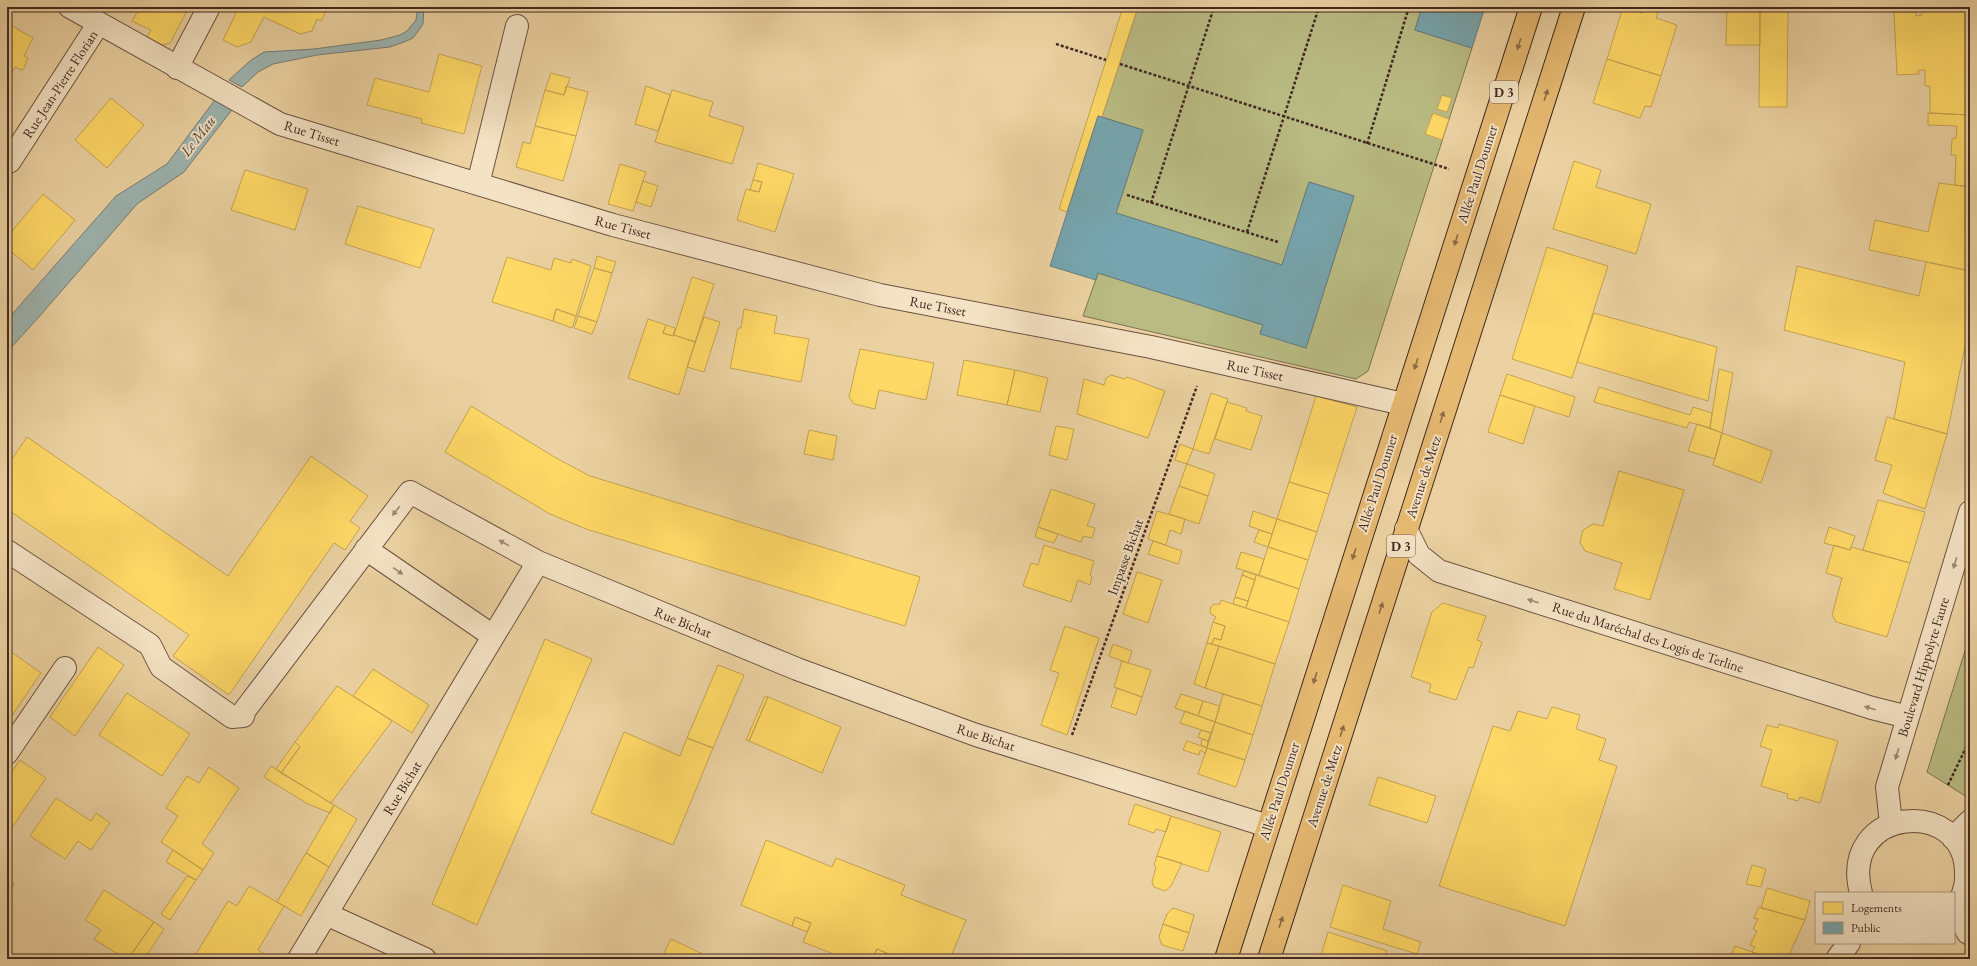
<svg xmlns="http://www.w3.org/2000/svg" width="1977" height="966" viewBox="0 0 1977 966" font-family="'EB Garamond',serif">
<style>
.green{fill:#b9bb83;stroke:#7e7252}
.water{fill:#9db5b1;stroke:#797d77}
.homes{fill:#ffd966;stroke:#c6a451}
.public{fill:#76a5af;stroke:#668084}
.lines{fill:none;stroke-linecap:round;stroke-linejoin:round}
.minor-casing{stroke:#6c5341;stroke-width:24}
.major-casing{stroke:#422921;stroke-width:24}
.path{stroke:#422921;stroke-width:2.5;stroke-dasharray:3 2;stroke-linecap:butt}
.minor{stroke:#f3e2c3;stroke-width:22}
.major{stroke:#e6b971;stroke-width:22}
.oneway{fill:#8c6a45}
.oneway2{fill:#9a8672}
.labels{text-anchor:middle;stroke-width:4;stroke-linejoin:round;paint-order:stroke}
.shield{fill:#f3e2c3;stroke:#776052;stroke-width:1}
.shield-label{font-size:13px;font-weight:bold;fill:#422921}
.street-label{font-size:14px;fill:#422921;stroke:#f3e2c3}
.water-label{font-size:15px;font-style:italic;fill:#54453e;stroke:#f3e2c3}
</style>
<rect width="100%" height="100%" fill="#ecd2a2"/>
<filter id="stains"><feTurbulence type="fractalNoise" baseFrequency=".005" numOctaves="4"/><feColorMatrix values="0 0 0 0 .2 0 0 0 0 .09 0 0 0 0 .02 0 0 0 .5 -.17"/></filter>
<radialGradient id="worn" r=".72"><stop offset=".6" stop-color="#630" stop-opacity="0"/><stop offset="1" stop-color="#630" stop-opacity=".3"/></radialGradient>
<path class="green" d="M 1138,7 L 1422,7 L 1415,30 L 1472,48 L 1368,371 L 1356,379 L 1083,316 L 1098,273 L 1263,325 L 1260,333 L 1306,348 L 1354,196 L 1309,182 L 1282,265 L 1116,213 L 1143,130 L 1102,117 Z
M 1970,635 L 1970,795 L 1967,797 L 1927,772 Z"/>
<path class="water" d="M 418,7 L 424,7 L 423,24 L 419,30 L 413,38 L 404,42 L 390,47 L 317,55 L 273,64 L 258,72 L 242,87 L 229,80 L 251,60 L 264,52 L 314,49 L 381,40 L 400,35 L 407,31 L 416,20 Z
M 220,93 L 238,102 L 184,172 L 137,204 L 131,211 L 38,318 L 7,352 L 7,320 L 116,196 L 167,164 Z"/>
<path class="homes" d="M 140,7 L 176,7 L 186,13 L 170,43 L 163,45 L 147,37 L 151,30 L 132,21 Z
M 176,7 L 190,7 L 186,13 Z
M 239,7 L 328,7 L 321,21 L 317,19 L 312,31 L 300,34 L 264,17 L 251,42 L 237,47 L 223,40 Z
M 1123,7 L 1138,7 L 1102,117 L 1098,116 L 1067,212 L 1059,209 Z
M 1623,7 L 1642,13 L 1645,7 L 1658,12 L 1656,18 L 1677,25 L 1661,76 L 1607,59 Z
M 1727,7 L 1760,7 L 1760,45 L 1726,45 Z
M 1760,7 L 1788,7 L 1787,107 L 1759,107 Z
M 1922,7 L 1970,7 L 1970,115 L 1930,113 L 1930,86 L 1925,86 L 1925,70 L 1918,70 L 1919,74 L 1897,75 L 1894,12 L 1916,12 L 1916,16 L 1922,15 Z
M 7,23 L 33,38 L 24,56 L 28,58 L 24,68 L 22,70 L 15,67 L 7,81 Z
M 439,54 L 482,66 L 464,134 L 421,123 L 422,119 L 367,105 L 375,78 L 429,92 Z
M 1607,59 L 1661,76 L 1651,107 L 1645,106 L 1640,118 L 1593,103 Z
M 551,73 L 570,78 L 564,95 L 545,90 Z
M 566,86 L 588,92 L 576,136 L 535,126 L 545,90 L 564,95 Z
M 646,86 L 670,95 L 658,131 L 635,124 Z
M 672,90 L 713,102 L 709,116 L 744,127 L 732,164 L 655,142 Z
M 1442,95 L 1452,98 L 1447,112 L 1437,109 Z
M 111,98 L 144,125 L 107,168 L 75,140 Z
M 1433,113 L 1449,119 L 1442,140 L 1425,134 Z
M 1928,113 L 1970,115 L 1970,187 L 1955,185 L 1956,155 L 1951,155 L 1952,139 L 1956,138 L 1957,126 L 1928,125 Z
M 535,126 L 576,136 L 563,181 L 516,167 L 523,142 L 530,144 Z
M 1574,161 L 1601,170 L 1596,187 L 1651,204 L 1636,254 L 1553,229 Z
M 758,163 L 794,174 L 775,232 L 737,220 L 746,189 L 759,192 L 762,182 L 753,180 Z
M 620,164 L 646,172 L 633,211 L 608,204 Z
M 245,170 L 308,189 L 295,230 L 231,210 Z
M 753,180 L 762,182 L 759,192 L 750,190 Z
M 643,181 L 658,186 L 651,207 L 636,202 Z
M 1939,183 L 1970,187 L 1970,271 L 1869,250 L 1875,220 L 1928,232 Z
M 43,194 L 75,220 L 33,270 L 7,248 L 7,237 Z
M 358,206 L 434,229 L 420,268 L 345,244 Z
M 1547,247 L 1608,266 L 1572,378 L 1512,359 Z
M 597,256 L 616,262 L 612,273 L 594,268 Z
M 507,257 L 551,270 L 554,258 L 571,263 L 572,259 L 591,266 L 576,316 L 556,309 L 553,321 L 492,302 Z
M 1926,262 L 1970,271 L 1970,322 L 1947,434 L 1894,419 L 1905,362 L 1784,330 L 1797,266 L 1919,296 Z
M 594,268 L 612,273 L 597,322 L 578,316 Z
M 692,277 L 714,284 L 695,342 L 674,335 Z
M 556,309 L 576,316 L 572,328 L 553,321 Z
M 744,309 L 777,316 L 774,333 L 809,339 L 801,382 L 730,368 L 738,328 L 741,328 Z
M 1594,313 L 1717,347 L 1708,401 L 1577,362 Z
M 578,316 L 597,322 L 592,334 L 574,328 Z
M 704,317 L 720,322 L 704,372 L 687,367 Z
M 648,319 L 666,325 L 663,333 L 673,336 L 674,335 L 695,342 L 679,395 L 628,378 Z
M 666,325 L 675,328 L 673,336 L 663,333 Z
M 860,349 L 934,363 L 926,400 L 879,390 L 875,409 L 854,404 L 849,397 Z
M 964,360 L 1015,370 L 1007,405 L 957,395 Z
M 1719,369 L 1733,373 L 1722,433 L 1710,428 Z
M 1015,370 L 1048,378 L 1040,412 L 1007,405 Z
M 1507,374 L 1575,397 L 1569,417 L 1500,395 Z
M 1111,375 L 1125,379 L 1127,377 L 1165,391 L 1148,438 L 1077,414 L 1084,379 L 1104,385 L 1106,378 Z
M 1599,387 L 1690,415 L 1693,407 L 1712,413 L 1710,428 L 1689,422 L 1687,428 L 1594,402 Z
M 1211,393 L 1228,399 L 1209,454 L 1193,449 Z
M 1500,395 L 1535,406 L 1523,444 L 1488,432 Z
M 1316,396 L 1357,407 L 1329,494 L 1289,482 Z
M 1227,402 L 1247,408 L 1246,411 L 1262,416 L 1251,450 L 1215,439 Z
M 471,406 L 556,458 L 590,476 L 920,577 L 905,626 L 586,529 L 550,514 L 445,452 Z
M 1887,417 L 1947,434 L 1925,509 L 1883,493 L 1892,465 L 1875,460 Z
M 1697,424 L 1722,433 L 1715,459 L 1688,451 Z
M 1056,426 L 1074,429 L 1067,460 L 1049,455 Z
M 809,430 L 837,436 L 833,460 L 804,454 Z
M 1722,433 L 1772,451 L 1761,483 L 1713,465 Z
M 27,437 L 228,576 L 311,456 L 368,496 L 350,521 L 360,528 L 345,550 L 334,543 L 229,695 L 173,656 L 189,635 L 7,509 L 7,466 Z
M 1180,444 L 1193,449 L 1187,464 L 1175,460 Z
M 1187,464 L 1215,474 L 1208,496 L 1179,486 Z
M 1619,471 L 1684,490 L 1650,600 L 1614,589 L 1622,563 L 1585,551 L 1580,542 L 1583,530 L 1593,524 L 1603,526 Z
M 1289,482 L 1329,494 L 1317,532 L 1277,519 Z
M 1179,486 L 1208,496 L 1199,524 L 1169,514 Z
M 1051,489 L 1095,504 L 1087,526 L 1095,528 L 1092,538 L 1083,536 L 1081,542 L 1038,527 Z
M 1878,500 L 1925,512 L 1910,563 L 1863,550 Z
M 1157,511 L 1185,519 L 1181,534 L 1170,530 L 1166,545 L 1148,539 Z
M 1253,511 L 1277,519 L 1272,534 L 1249,526 Z
M 1277,519 L 1317,532 L 1308,560 L 1268,547 Z
M 1038,527 L 1058,534 L 1054,543 L 1035,537 Z
M 1829,527 L 1855,536 L 1850,550 L 1824,543 Z
M 1259,530 L 1272,534 L 1268,547 L 1254,542 Z
M 1153,541 L 1182,551 L 1178,564 L 1148,554 Z
M 1044,545 L 1094,561 L 1090,575 L 1092,577 L 1090,585 L 1078,580 L 1071,602 L 1023,586 L 1031,563 L 1038,565 Z
M 1834,545 L 1850,550 L 1851,547 L 1910,563 L 1887,637 L 1836,622 L 1832,615 L 1842,578 L 1826,573 Z
M 1268,547 L 1308,560 L 1299,589 L 1259,575 Z
M 1241,552 L 1264,559 L 1259,575 L 1236,568 Z
M 1244,571 L 1256,575 L 1255,580 L 1242,575 Z
M 1137,572 L 1162,580 L 1148,623 L 1123,614 Z
M 1242,575 L 1255,580 L 1248,601 L 1235,597 Z
M 1256,575 L 1299,589 L 1289,622 L 1246,608 Z
M 1235,597 L 1248,601 L 1246,608 L 1233,604 Z
M 1221,600 L 1289,622 L 1275,664 L 1212,644 L 1214,638 L 1221,640 L 1225,626 L 1213,622 L 1216,617 L 1211,614 L 1210,611 L 1211,607 L 1214,604 L 1220,604 Z
M 1443,603 L 1486,616 L 1477,640 L 1482,642 L 1473,668 L 1469,667 L 1456,700 L 1429,692 L 1431,684 L 1411,677 L 1432,612 Z
M 1213,622 L 1225,626 L 1221,640 L 1214,638 L 1212,644 L 1207,643 Z
M 1065,626 L 1099,638 L 1067,735 L 1041,725 L 1059,673 L 1050,670 Z
M 545,639 L 592,659 L 477,925 L 432,904 Z
M 1207,643 L 1219,646 L 1205,688 L 1194,684 Z
M 1113,644 L 1132,651 L 1128,663 L 1109,656 Z
M 1219,646 L 1275,664 L 1262,706 L 1205,688 Z
M 98,647 L 124,665 L 75,736 L 50,717 Z
M 7,649 L 41,673 L 7,723 Z
M 1122,661 L 1151,670 L 1142,697 L 1114,687 Z
M 718,665 L 744,675 L 713,748 L 687,738 Z
M 373,669 L 429,705 L 412,733 L 353,696 Z
M 337,686 L 392,721 L 331,803 L 281,773 L 300,747 L 295,742 Z
M 1117,688 L 1142,697 L 1136,715 L 1111,707 Z
M 127,693 L 190,734 L 162,776 L 99,735 Z
M 1181,694 L 1203,701 L 1198,716 L 1175,708 Z
M 1223,694 L 1262,706 L 1253,735 L 1215,722 Z
M 765,696 L 768,697 L 749,741 L 746,740 Z
M 768,697 L 841,727 L 822,773 L 749,741 Z
M 1203,701 L 1220,706 L 1215,722 L 1198,716 Z
M 1552,707 L 1580,715 L 1576,729 L 1606,739 L 1599,760 L 1617,766 L 1565,926 L 1439,886 L 1493,726 L 1510,731 L 1518,711 L 1547,719 Z
M 1185,711 L 1215,722 L 1211,733 L 1180,723 Z
M 1215,722 L 1253,735 L 1245,760 L 1207,748 Z
M 1779,724 L 1838,741 L 1820,803 L 1800,797 L 1798,801 L 1787,798 L 1788,794 L 1761,786 L 1772,750 L 1760,746 L 1767,725 L 1778,728 Z
M 1201,730 L 1211,733 L 1208,741 L 1198,737 Z
M 624,732 L 680,756 L 687,738 L 713,748 L 673,845 L 591,813 Z
M 1202,739 L 1208,741 L 1207,748 L 1201,745 Z
M 1187,741 L 1207,748 L 1205,753 L 1200,750 L 1199,755 L 1183,750 Z
M 295,742 L 300,747 L 281,773 L 276,769 Z
M 1207,748 L 1245,760 L 1236,787 L 1198,774 Z
M 20,760 L 46,778 L 7,835 L 7,779 Z
M 271,766 L 334,805 L 330,813 L 306,803 L 264,777 Z
M 209,767 L 239,788 L 202,844 L 214,853 L 203,870 L 161,842 L 178,816 L 166,808 L 187,776 L 199,783 Z
M 1378,777 L 1436,796 L 1427,823 L 1369,805 Z
M 56,798 L 91,821 L 96,813 L 110,823 L 91,850 L 78,841 L 65,859 L 30,836 Z
M 1135,804 L 1171,816 L 1166,832 L 1156,829 L 1154,833 L 1128,824 Z
M 334,805 L 357,819 L 329,867 L 306,853 Z
M 1171,816 L 1221,832 L 1208,872 L 1157,856 Z
M 766,840 L 832,867 L 836,858 L 905,885 L 901,895 L 966,920 L 950,959 L 891,959 L 893,956 L 877,949 L 872,959 L 846,959 L 803,942 L 811,923 L 795,917 L 792,926 L 741,905 Z
M 173,850 L 203,870 L 196,880 L 166,862 Z
M 306,853 L 329,867 L 301,916 L 277,902 Z
M 1157,856 L 1182,863 L 1171,886 L 1165,891 L 1154,887 L 1152,882 L 1156,867 L 1154,865 Z
M 1752,865 L 1766,869 L 1761,887 L 1746,884 Z
M 187,876 L 196,880 L 170,920 L 161,914 Z
M 7,879 L 14,884 L 7,896 Z
M 1343,885 L 1391,901 L 1383,929 L 1421,942 L 1417,954 L 1330,927 Z
M 249,886 L 284,906 L 258,950 L 272,959 L 193,959 L 228,901 L 237,906 Z
M 1767,888 L 1810,901 L 1805,920 L 1761,908 Z
M 104,890 L 154,922 L 128,959 L 125,959 L 94,939 L 101,930 L 85,920 Z
M 1759,907 L 1805,920 L 1787,959 L 1771,959 L 1752,952 L 1755,947 L 1750,945 L 1757,931 L 1753,929 L 1758,919 L 1754,918 Z
M 1173,908 L 1194,915 L 1189,933 L 1163,924 L 1167,914 Z
M 795,917 L 811,923 L 807,932 L 792,926 Z
M 154,922 L 164,929 L 144,959 L 128,959 Z
M 1163,924 L 1189,933 L 1183,951 L 1162,945 L 1159,937 Z
M 1328,932 L 1387,951 L 1384,959 L 1320,959 Z
M 671,939 L 713,959 L 661,959 Z
M 1735,946 L 1752,952 L 1771,959 L 1745,959 L 1732,953 Z
M 877,949 L 893,956 L 891,959 L 873,958 Z"/>
<path class="public" d="M 1422,7 L 1485,7 L 1472,48 L 1415,30 Z
M 1098,116 L 1143,130 L 1116,213 L 1282,265 L 1309,182 L 1354,196 L 1306,348 L 1260,334 L 1263,325 L 1098,273 L 1096,280 L 1050,266 Z"/>
<g class="lines">
<defs>
<path id="minor" d="M 70,7 L 280,124 L 613,225 L 880,295 L 1151,347 L 1403,404
M 177,68 L 209,7
M 7,163 L 10,161 L 99,23
M 478,184 L 517,26
M 1406,529 L 1419,555 L 1439,571 L 1872,708 L 1908,717
M 366,549 L 493,636
M 7,551 L 150,645 L 161,667 L 232,717 L 243,716 L 245,710 L 410,492 L 538,562
M 7,753 L 65,668
M 1891,824 L 1887,787 L 1970,512
M 1953,838 L 1970,821
M 1861,893 C 1838,806 1966,796 1966,873 C 1967,886 1962,899 1954,910
M 1955,909 L 1968,933 L 1970,934
M 326,914 L 425,959
M 299,959 L 538,562 L 797,669 L 976,735 L 1268,826
M 1837,959 L 1849,943"/>
<path id="major" d="M 1226,959 L 1531,7
M 1269,959 L 1574,7"/>
</defs>
<use href="#minor" class="minor-casing"/>
<use href="#major" class="major-casing"/>
<path class="path" d="M 1056,44 L 1106,60
M 1120,64 L 1449,169
M 1367,144 L 1409,7
M 1127,195 L 1278,242
M 1151,203 L 1214,7
M 1247,232 L 1319,7
M 1072,735 L 1197,386
M 1948,785 L 1970,739"/>
<use href="#minor" class="minor"/>
<use href="#major" class="major"/>
</g>
<defs><path id="oneway-solid" d="M-6-.8H1V-3.2L6.5 0L1 3.2V.8H-6Z"/></defs>
<g class="oneway">
<use href="#oneway-solid" transform="translate(1519 44) rotate(108)"/>
<use href="#oneway-solid" transform="translate(1546 95) rotate(-72)"/>
<use href="#oneway-solid" transform="translate(1456 240) rotate(108)"/>
<use href="#oneway-solid" transform="translate(1416 364) rotate(108)"/>
<use href="#oneway-solid" transform="translate(1442 417) rotate(-72)"/>
<use href="#oneway-solid" transform="translate(1354 554) rotate(108)"/>
<use href="#oneway-solid" transform="translate(1381 608) rotate(-72)"/>
<use href="#oneway-solid" transform="translate(1315 678) rotate(108)"/>
<use href="#oneway-solid" transform="translate(1342 731) rotate(-72)"/>
<use href="#oneway-solid" transform="translate(1281 922) rotate(-72)"/>
</g>
<g class="oneway2">
<use href="#oneway-solid" transform="translate(396 511) rotate(128)"/>
<use href="#oneway-solid" transform="translate(504 543) rotate(-151)"/>
<use href="#oneway-solid" transform="translate(1955 563) rotate(107)"/>
<use href="#oneway-solid" transform="translate(398 571) rotate(35)"/>
<use href="#oneway-solid" transform="translate(1533 601) rotate(-162)"/>
<use href="#oneway-solid" transform="translate(1870 708) rotate(-164)"/>
<use href="#oneway-solid" transform="translate(1897 754) rotate(107)"/>
</g>
<g class="labels">
<g class="shield">
<rect x="1490" y="81" width="28" height="22" rx="3"/>
<rect x="1387" y="535" width="28" height="22" rx="3"/>
</g>
<g class="shield-label">
<text x="1504" y="97">D 3</text>
<text x="1401" y="551">D 3</text>
</g>
<g class="street-label">
<text transform="translate(60 84) rotate(-57)" y="5">Rue Jean-Pierre Florian</text>
<text transform="translate(312 133) rotate(17)" y="5">Rue Tisset</text>
<text transform="translate(1477 174) rotate(-72)" y="5">Allée Paul Doumer</text>
<text transform="translate(623 227) rotate(15)" y="5">Rue Tisset</text>
<text transform="translate(938 306) rotate(11)" y="5">Rue Tisset</text>
<text transform="translate(1255 370) rotate(12)" y="5">Rue Tisset</text>
<text transform="translate(1423 477) rotate(-72)" y="5">Avenue de Metz</text>
<text transform="translate(1377 483) rotate(-72)" y="5">Allée Paul Doumer</text>
<text transform="translate(1125 557) rotate(-70)" y="5">Impasse Bichat</text>
<text transform="translate(683 622) rotate(22)" y="5">Rue Bichat</text>
<text transform="translate(1648 637) rotate(18)" y="5">Rue du Maréchal des Logis de Terline</text>
<text transform="translate(1923 667) rotate(-73)" y="5">Boulevard Hippolyte Faure</text>
<text transform="translate(986 737) rotate(18)" y="5">Rue Bichat</text>
<text transform="translate(1324 786) rotate(-72)" y="5">Avenue de Metz</text>
<text transform="translate(402 788) rotate(-59)" y="5">Rue Bichat</text>
<text transform="translate(1279 791) rotate(-72)" y="5">Allée Paul Doumer</text>
</g>
<g class="water-label">
<text transform="translate(198 136) rotate(-52)" y="5">Le Mau</text>
</g>
</g>
<rect width="1977" height="966" fill="none" stroke="#ecd2a2" stroke-width="24"/>
<rect x="8" y="8" width="1961" height="950" fill="none" stroke="#422921" stroke-width="2"/>
<rect x="12" y="12" width="1953" height="942" fill="none" stroke="#422921"/>
<rect x="1815" y="892" width="140" height="52" fill="#f3e2c3" stroke="#ac9882"/>
<rect x="1823" y="902" width="20" height="12" fill="#ffd966" stroke="#ac9882"/>
<text x="1851" y="912" font-size="12" fill="#422921">Logements</text>
<rect x="1823" y="922" width="20" height="12" fill="#76a5af" stroke="#ac9882"/>
<text x="1851" y="932" font-size="12" fill="#422921">Public</text>
<rect width="100%" height="100%" filter="url(#stains)"/>
<rect width="100%" height="100%" fill="url(#worn)"/>
</svg>
